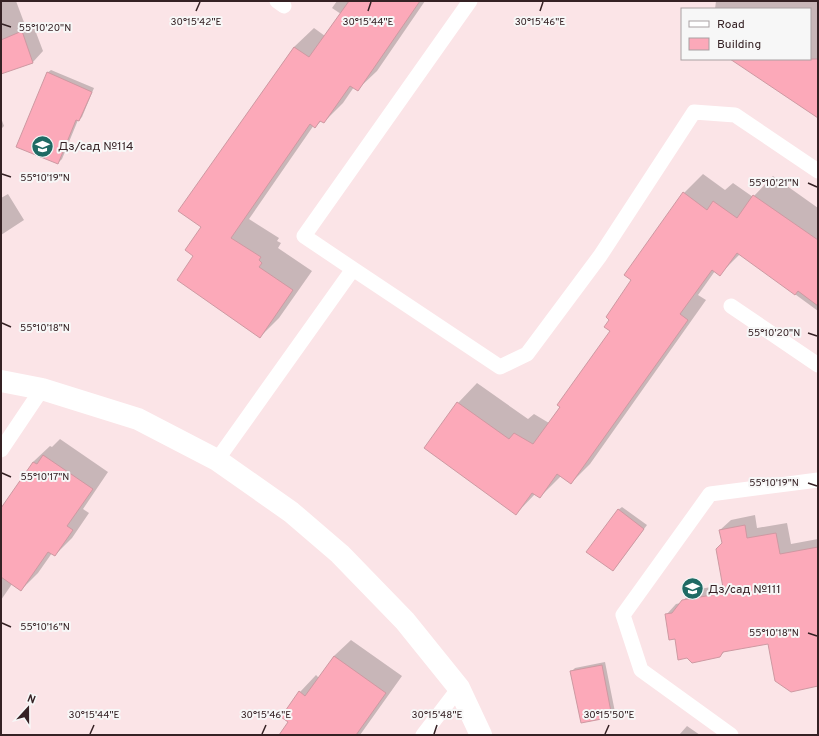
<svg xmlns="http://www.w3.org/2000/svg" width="819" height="736" viewBox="0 0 819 736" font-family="Overpass,sans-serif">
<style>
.shadow{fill:#0003}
.building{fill:#fca9b9;stroke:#ce99a2}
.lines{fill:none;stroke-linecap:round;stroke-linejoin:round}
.service{stroke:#fff;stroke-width:15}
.minor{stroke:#fff;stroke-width:22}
.ticks{fill:none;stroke:#352124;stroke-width:1.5}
.labels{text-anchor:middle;stroke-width:4;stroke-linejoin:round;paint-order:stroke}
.poi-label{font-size:12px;fill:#352124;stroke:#f7f7f7;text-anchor:start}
.ticks-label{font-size:10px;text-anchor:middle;fill:#352124;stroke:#f7f7f7;stroke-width:4;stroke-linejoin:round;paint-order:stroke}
</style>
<rect width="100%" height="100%" fill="#fbe4e7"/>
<path class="shadow" d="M 1,1 L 16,1 L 25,25 L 32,22 L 43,51 L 33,62 L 1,73 Z
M 337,1 L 425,1 L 377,71 L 357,90 L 354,87 L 343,103 L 324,122 L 322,120 L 315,127 L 314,125 L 249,219 L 279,238 L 277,241 L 281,243 L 278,248 L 312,271 L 279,318 L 260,337 L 195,256 L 203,227 L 179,211 L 294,47 L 314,28 L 325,36 L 341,14 L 332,8 Z
M 716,1 L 818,1 L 818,117 L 736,59 L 810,59 L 810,9 L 715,9 Z
M 51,70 L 94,88 L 82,117 L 79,120 L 78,120 L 62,159 L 58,163 L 47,73 Z
M 1,118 L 4,126 L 1,129 Z
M 703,174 L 725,190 L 733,183 L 753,197 L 773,176 L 818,208 L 818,311 L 740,254 L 720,274 L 715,271 L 698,295 L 706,300 L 590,464 L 571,483 L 561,476 L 540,497 L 535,494 L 516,514 L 425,448 L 458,403 L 477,383 L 528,419 L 534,414 L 549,423 L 611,331 L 633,280 L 684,193 Z
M 8,194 L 24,220 L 1,235 L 1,198 Z
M 60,439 L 108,472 L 83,509 L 89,513 L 72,538 L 55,555 L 52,553 L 38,573 L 21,590 L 12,584 L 1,600 L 1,510 L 33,462 L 50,446 L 52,447 Z
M 622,507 L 647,525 L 616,567 L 618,510 Z
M 755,515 L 757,528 L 787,523 L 791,544 L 818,539 L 818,685 L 769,643 L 726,650 L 720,656 L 676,638 L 666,615 L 676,604 L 681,603 L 693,590 L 724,585 L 723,544 L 720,530 L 731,520 Z
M 351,640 L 402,676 L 360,735 L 280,735 L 289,722 L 300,692 L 316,675 L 319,678 L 334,656 Z
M 605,662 L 615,712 L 612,716 L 581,722 L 571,672 L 575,668 Z
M 687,726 L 700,735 L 679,735 Z"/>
<path class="building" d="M 349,1 L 420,1 L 358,91 L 350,86 L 324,123 L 320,121 L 315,128 L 310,124 L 231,238 L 261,257 L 259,260 L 262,263 L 259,267 L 293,290 L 260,338 L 177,280 L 193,256 L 185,250 L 201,227 L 178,211 L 294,47 L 309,57 Z
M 22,31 L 33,63 L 1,74 L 1,40 Z
M 730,59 L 818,59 L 818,118 Z
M 47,72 L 92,92 L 79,121 L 76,120 L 58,164 L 16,147 Z
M 683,192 L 707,210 L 713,201 L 737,218 L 753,195 L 818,240 L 818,306 L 798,291 L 795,295 L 737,253 L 720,276 L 712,270 L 680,314 L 688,320 L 571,484 L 557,474 L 540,498 L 532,493 L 516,515 L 424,448 L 457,402 L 509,439 L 514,433 L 533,444 L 560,407 L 557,405 L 610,331 L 604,327 L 609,320 L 606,317 L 631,280 L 624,275 Z
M 43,455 L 93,489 L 67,526 L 73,530 L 55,556 L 48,552 L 21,591 L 1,577 L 1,508 L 33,462 L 37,464 Z
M 618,509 L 644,529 L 613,571 L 586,552 Z
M 745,525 L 747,538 L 776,533 L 780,554 L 818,547 L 818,686 L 791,692 L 775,681 L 768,644 L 723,652 L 720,657 L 692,663 L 687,658 L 678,660 L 675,639 L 669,640 L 665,614 L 672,613 L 682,600 L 724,593 L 716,549 L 722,543 L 719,530 Z
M 334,656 L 386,693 L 356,735 L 279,735 L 288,722 L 281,717 L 299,691 L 305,696 Z
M 602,665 L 612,717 L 581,723 L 570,671 Z"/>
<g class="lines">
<path class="service" d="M 277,1 L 284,6
M 353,269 L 500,367 L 527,354 L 600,256 L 694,112 L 735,115 L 818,171
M 731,306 L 818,365
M 1,450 L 42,389
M 217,460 L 353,269 L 304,236 L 470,1
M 423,735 L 459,688
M 731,735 L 641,670 L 623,615 L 710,494 L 818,480"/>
<path class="minor" d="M 1,381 L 42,389 L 138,419 L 217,460 L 291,512 L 340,554 L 405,621 L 459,688 L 481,735"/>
</g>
<path class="ticks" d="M 196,11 L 200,2M 368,11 L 371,2M 540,11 L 543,2M 2,24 L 11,27M 2,174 L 11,177M 808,183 L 817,187M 2,323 L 11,327M 808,333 L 817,336M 2,473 L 11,477M 808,483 L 817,486M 2,623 L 11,627M 808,633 L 817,636M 90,734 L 94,725M 262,734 L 266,725M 434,734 L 437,725M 605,734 L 609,725"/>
<defs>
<symbol id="school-disc" viewBox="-11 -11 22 22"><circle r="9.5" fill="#1f6a64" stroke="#f7f7f7"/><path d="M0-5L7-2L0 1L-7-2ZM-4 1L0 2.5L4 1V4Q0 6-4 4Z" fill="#fff"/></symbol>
</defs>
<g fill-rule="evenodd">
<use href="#school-disc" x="30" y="134" width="25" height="25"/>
<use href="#school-disc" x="680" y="576" width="25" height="25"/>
</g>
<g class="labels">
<g class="poi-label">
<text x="58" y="150">Дз/сад №114</text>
<text x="708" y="593">Дз/сад №111</text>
</g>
</g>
<g class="ticks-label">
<text x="196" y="25">30°15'42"E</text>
<text x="368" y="25">30°15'44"E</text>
<text x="540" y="25">30°15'46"E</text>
<text x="45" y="31">55°10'20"N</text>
<text x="45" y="181">55°10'19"N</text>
<text x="774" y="186">55°10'21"N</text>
<text x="45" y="331">55°10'18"N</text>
<text x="774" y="336">55°10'20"N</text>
<text x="45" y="480">55°10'17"N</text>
<text x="774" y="486">55°10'19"N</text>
<text x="45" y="630">55°10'16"N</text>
<text x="774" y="636">55°10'18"N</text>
<text x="94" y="718">30°15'44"E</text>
<text x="266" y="718">30°15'46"E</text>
<text x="437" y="718">30°15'48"E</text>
<text x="609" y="718">30°15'50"E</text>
</g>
<rect width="819" height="736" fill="none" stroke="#352124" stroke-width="4"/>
<rect x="681" y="8" width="130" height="52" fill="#f7f7f7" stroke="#a9a1a3"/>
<rect x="689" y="21" width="20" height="6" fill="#ffffff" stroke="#a9a1a3"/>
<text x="717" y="28" font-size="12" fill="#352124">Road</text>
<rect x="689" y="38" width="20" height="12" fill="#fca9b9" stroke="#a9a1a3"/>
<text x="717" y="48" font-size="12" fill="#352124">Building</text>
<g transform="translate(28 708) rotate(21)" stroke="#f7f7f7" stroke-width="3" paint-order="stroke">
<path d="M0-3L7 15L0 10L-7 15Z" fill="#352124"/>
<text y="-6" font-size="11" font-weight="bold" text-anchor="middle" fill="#352124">N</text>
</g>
</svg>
